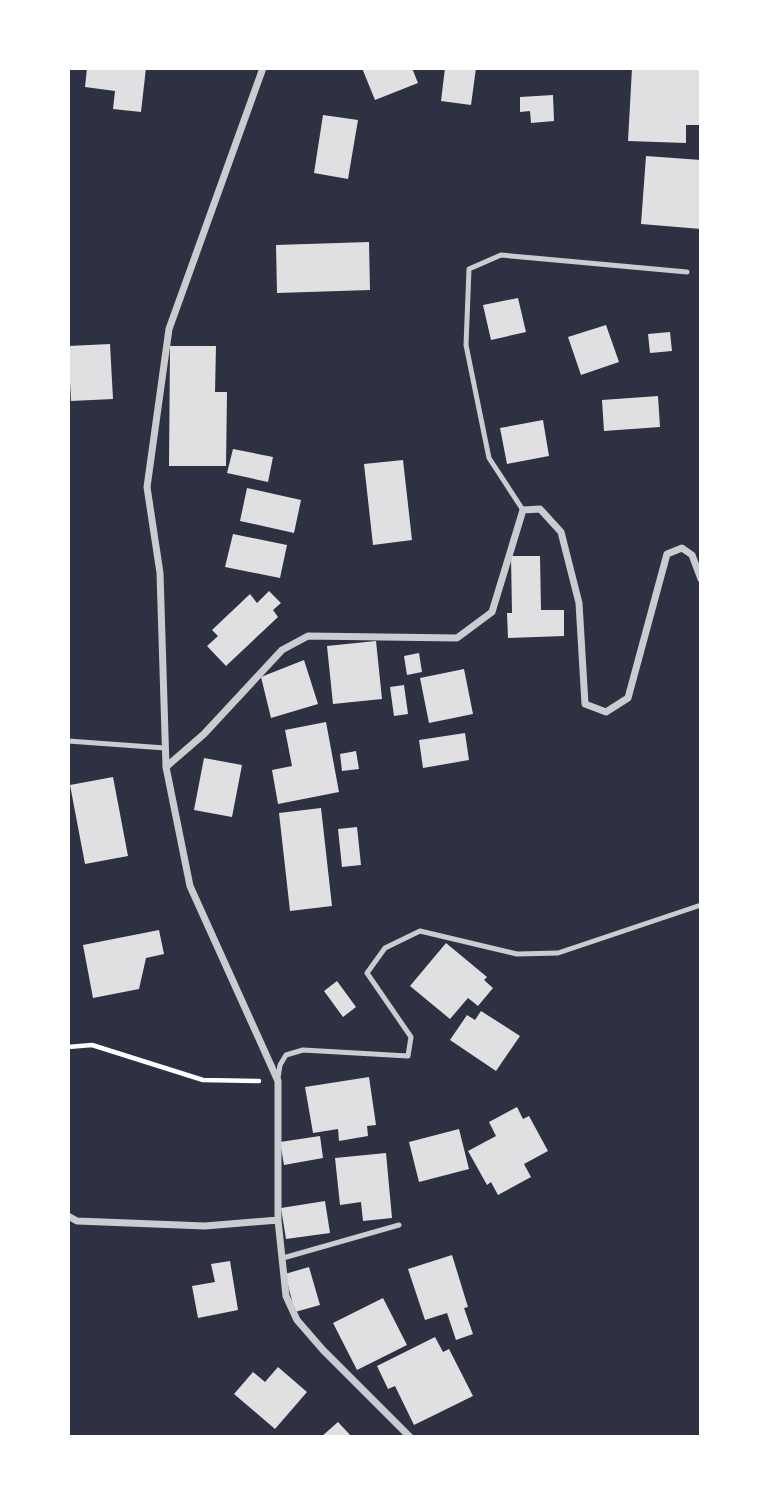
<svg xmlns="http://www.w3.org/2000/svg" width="769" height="1505" viewBox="0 0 769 1505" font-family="'Fira Sans',sans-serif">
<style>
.building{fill:#e0e0e3}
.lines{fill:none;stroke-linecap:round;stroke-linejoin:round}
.path{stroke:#fff;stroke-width:4.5}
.service{stroke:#caccd0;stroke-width:5}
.minor{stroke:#caccd0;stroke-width:7}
</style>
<rect width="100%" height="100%" fill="#2d3142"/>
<path class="building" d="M 87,68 L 146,68 L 141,112 L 113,109 L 115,91 L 85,87 Z
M 362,68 L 412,68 L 418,83 L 375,100 Z
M 445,68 L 476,68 L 471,105 L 441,101 Z
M 632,68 L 701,68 L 701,125 L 686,125 L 686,143 L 628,141 Z
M 553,95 L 554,121 L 531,123 L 530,111 L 520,112 L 520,97 Z
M 323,115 L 358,120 L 348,179 L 314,173 Z
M 646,156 L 701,160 L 701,229 L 641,224 Z
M 369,242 L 370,290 L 277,293 L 276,245 Z
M 518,298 L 526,332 L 491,340 L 483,305 Z
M 606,325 L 619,362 L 581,375 L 568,337 Z
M 670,332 L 672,351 L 650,353 L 648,334 Z
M 110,344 L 113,399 L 71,401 L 68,346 Z
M 170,346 L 216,346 L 215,392 L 227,392 L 226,466 L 169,466 Z
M 658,396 L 660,427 L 604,431 L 602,400 Z
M 543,420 L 549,456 L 507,464 L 500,428 Z
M 233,449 L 273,457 L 268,482 L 227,473 Z
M 403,460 L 412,540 L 373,545 L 364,464 Z
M 247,488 L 301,500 L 294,533 L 240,521 Z
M 233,534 L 287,545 L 280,578 L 225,567 Z
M 511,556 L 540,556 L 541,610 L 564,610 L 564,636 L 508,638 L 507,613 L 512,613 Z
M 269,591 L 281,603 L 273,610 L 278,617 L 226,666 L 207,646 L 218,636 L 212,630 L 250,594 L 257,603 Z
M 376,641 L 382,699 L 333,704 L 327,646 Z
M 419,653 L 422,672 L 407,675 L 404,656 Z
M 304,660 L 318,704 L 271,718 L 261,677 Z
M 464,669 L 473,714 L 429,723 L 420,678 Z
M 404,685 L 408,714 L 394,716 L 390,687 Z
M 326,722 L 339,792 L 278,804 L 272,770 L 292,766 L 285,730 Z
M 465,733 L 469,760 L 423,768 L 419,740 Z
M 356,751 L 359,769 L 342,771 L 340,754 Z
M 204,758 L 242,765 L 232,817 L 194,810 Z
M 113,777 L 128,856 L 85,864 L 70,785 Z
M 321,808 L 332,906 L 290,911 L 279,813 Z
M 357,827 L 361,865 L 342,867 L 338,829 Z
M 159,930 L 164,954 L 146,958 L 139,989 L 93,998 L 83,945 Z
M 446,943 L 487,977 L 484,980 L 493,988 L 478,1006 L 468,998 L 450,1019 L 410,986 Z
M 337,981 L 356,1007 L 343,1017 L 324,991 Z
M 481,1011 L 520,1036 L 496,1071 L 450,1040 L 467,1015 L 475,1020 Z
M 369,1077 L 376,1125 L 367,1126 L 368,1136 L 339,1141 L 338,1129 L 313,1133 L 305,1087 Z
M 517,1107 L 523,1119 L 529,1116 L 548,1151 L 524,1164 L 531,1177 L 498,1195 L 491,1182 L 487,1185 L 468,1151 L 496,1136 L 489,1122 Z
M 459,1129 L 469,1169 L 419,1182 L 409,1142 Z
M 320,1136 L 323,1158 L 284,1165 L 280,1142 Z
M 386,1153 L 392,1218 L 363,1221 L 361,1202 L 340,1205 L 335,1158 Z
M 325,1201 L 330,1233 L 286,1239 L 281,1208 Z
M 452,1255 L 468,1307 L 464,1308 L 473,1334 L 456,1340 L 447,1313 L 425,1320 L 408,1269 Z
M 230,1261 L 238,1310 L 198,1318 L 192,1286 L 215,1282 L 211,1264 Z
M 309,1267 L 320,1305 L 295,1312 L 285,1274 Z
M 383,1298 L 407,1345 L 357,1370 L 333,1323 Z
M 435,1337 L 443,1352 L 449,1349 L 473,1396 L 414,1425 L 395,1386 L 388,1389 L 377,1366 Z
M 278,1367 L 307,1392 L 275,1429 L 234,1394 L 253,1372 L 265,1382 Z
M 338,1422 L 352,1437 L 321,1437 Z"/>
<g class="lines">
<path class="path" d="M 68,1047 L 92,1045 L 203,1080 L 259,1081"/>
<path class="service" d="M 523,510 L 489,458 L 466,345 L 469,269 L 501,255 L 687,272
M 68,741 L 165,748
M 278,1078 L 280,1065 L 286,1055 L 303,1050 L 408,1056 L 411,1037 L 367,973 L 385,948 L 420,931 L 517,954 L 558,953 L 701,905
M 283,1258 L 399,1225"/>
<path class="minor" d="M 263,68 L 169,329 L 147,487 L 160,573 L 166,767 L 190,886 L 278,1081 L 278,1220 L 286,1296 L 297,1320 L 323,1350 L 410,1437
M 166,767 L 204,734 L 282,650 L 308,636 L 457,638 L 492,612 L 523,510 L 540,509 L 561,532 L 579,603 L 585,704 L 606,712 L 628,698 L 667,554 L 682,548 L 692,555 L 701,579
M 68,1216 L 77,1221 L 205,1226 L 278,1220"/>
</g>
<rect width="769" height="1505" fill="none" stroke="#ffffff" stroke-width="140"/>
</svg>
